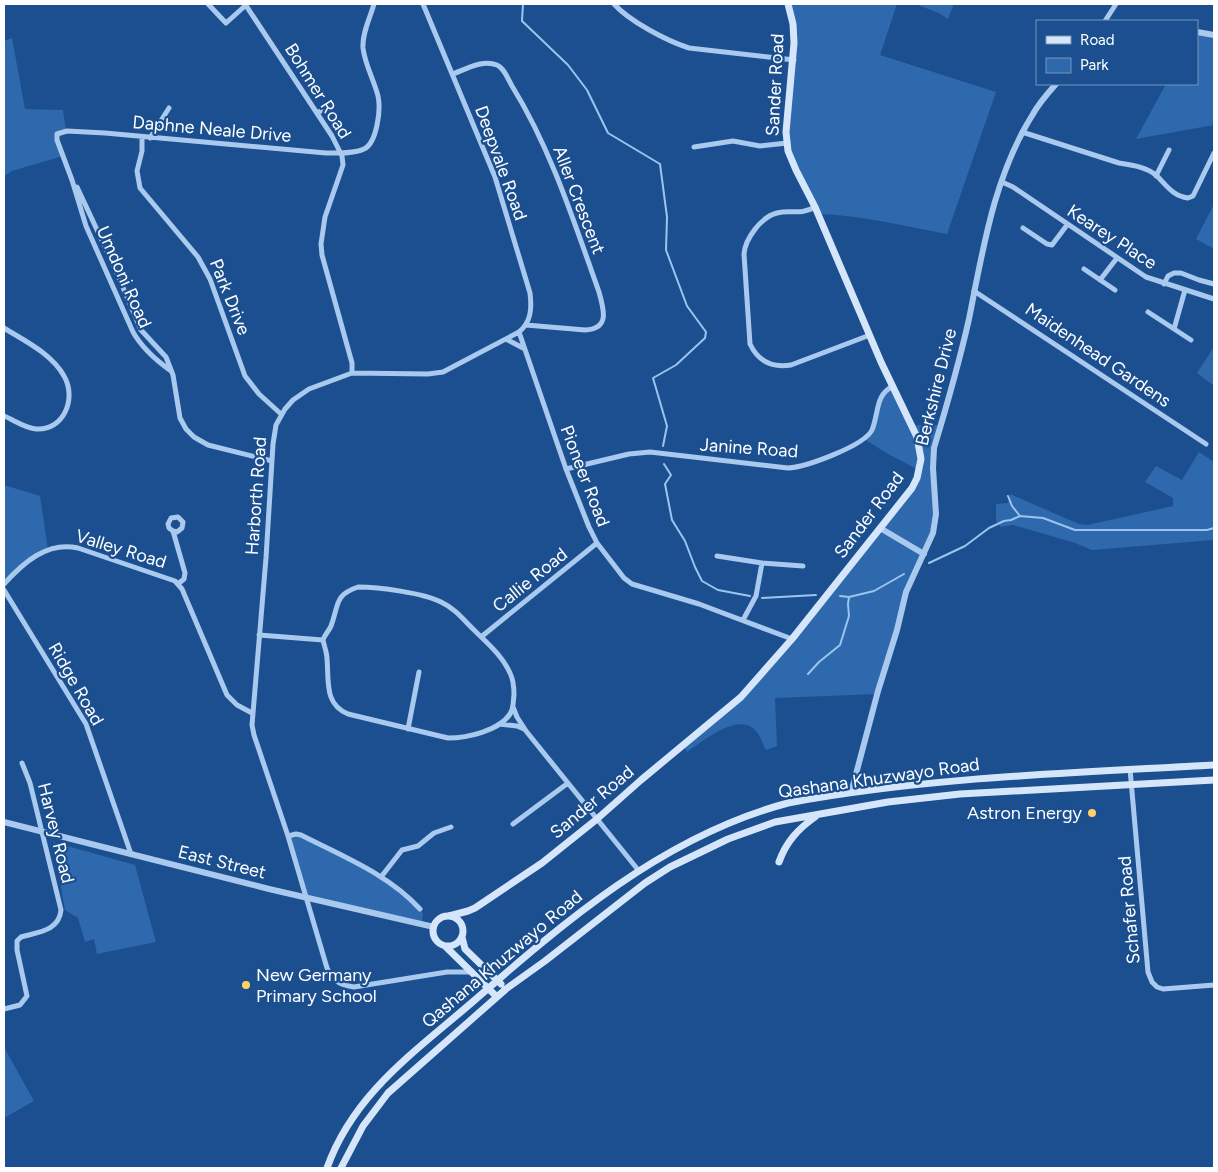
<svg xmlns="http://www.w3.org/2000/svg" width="1218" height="1172" viewBox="0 0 1218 1172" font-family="Figtree,sans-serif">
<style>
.green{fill:#2e69ad}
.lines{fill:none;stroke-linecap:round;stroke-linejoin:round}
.stream{stroke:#9cc4f0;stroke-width:2}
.minor{stroke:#a9c9ee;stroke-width:5}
.tertiary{stroke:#a9c9ee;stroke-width:6}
.secondary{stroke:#d6e6fa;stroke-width:7}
.poi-dot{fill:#ffd166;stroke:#1b4f8f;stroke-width:2}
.labels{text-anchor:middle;stroke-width:4.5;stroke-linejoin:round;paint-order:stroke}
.street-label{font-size:18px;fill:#fff;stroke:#1b4f8f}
.poi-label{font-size:18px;fill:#fff;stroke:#1b4f8f;text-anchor:end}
</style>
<rect width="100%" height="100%" fill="#1b4f8f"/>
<path class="green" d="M 788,4 L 897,4 L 880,55 L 996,92 L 947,234 C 905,226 861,215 818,214 L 788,152 L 793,60 Z
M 915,4 L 954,4 L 948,19 L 939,13 Z
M 1197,32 L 1214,35 L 1214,125 L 1136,139 L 1166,84 L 1197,84 Z
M 12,38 L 25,109 L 63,110 L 66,131 L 57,134 L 63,156 L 12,171 L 4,176 L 4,41 Z
M 1214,204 L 1214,249 L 1196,239 Z
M 1214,347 L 1214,386 L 1197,373 Z
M 893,386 L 911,425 L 941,425 L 935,448 L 934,533 L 917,567 L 877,694 L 775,698 L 777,746 L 766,750 C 762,743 760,734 754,729 C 736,713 702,742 687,752 L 683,744 L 740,697 L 907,494 L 919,470 L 888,454 L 864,439 L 868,436 L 881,397 Z
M 1199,452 L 1214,462 L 1214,540 L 1092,550 L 1075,543 L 1013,525 L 1001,527 L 996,521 L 996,504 L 1008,503 L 1010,494 L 1079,524 L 1088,525 L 1173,506 L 1173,498 L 1145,482 L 1156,466 L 1182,480 Z
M 4,485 L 40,496 L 48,550 L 37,554 L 4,583 Z
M 296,834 L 381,877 L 420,908 L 423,914 L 422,924 L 306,898 L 287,836 Z
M 53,842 L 135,865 L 156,942 L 97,954 L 94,939 L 85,942 L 78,918 L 65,910 Z
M 4,1047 L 34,1101 L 4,1118 Z"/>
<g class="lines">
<path class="stream" d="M 523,4 L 522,21 L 568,65 L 587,90 L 608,133 L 660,164 L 667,217 L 666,250 L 687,306 L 706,332 L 705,338 L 676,365 L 653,378 L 667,426 L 663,446
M 664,464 L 671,475 L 665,484 L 672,520 L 685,541 L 695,567 L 702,581 L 718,590 L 750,596
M 1008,496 L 1012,506 L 1020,516 L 1043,518 L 1075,530 L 1207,530 L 1214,528
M 929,563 L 965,546 L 989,528 L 1004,521 L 1011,520 L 1020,516
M 840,596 L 849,597
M 762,598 L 816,595
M 808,674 L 819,662 L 840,645 L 849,616 L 848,604 L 849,597 L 874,591 L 904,574"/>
<path class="minor" d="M 208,4 L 226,23 L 246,5
M 245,4 L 332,136 L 342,156 L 343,165 L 325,217 L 321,244 L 322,255 L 352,363 L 352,373
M 423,4 L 495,177 L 530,293 C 532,309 531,322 519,332 L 443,372 L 428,374 L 352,373 L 309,389 L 293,400 L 285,409 L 276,425 L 273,444 L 266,558 L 252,725 L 254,735 L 288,836 L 327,968 C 333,981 340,985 354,987 L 447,972 L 471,972
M 614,4 C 629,21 667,41 689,48 L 794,60
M 1105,21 L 1116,4
M 453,74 C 466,69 483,59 497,65 C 504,68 508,79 512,86 C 551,149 574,222 599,292 C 604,310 610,329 585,330 L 526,325
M 317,113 L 328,107
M 1022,132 L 1119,163 C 1132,165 1147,167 1157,176 C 1167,186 1173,196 1188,198 L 1193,196 L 1214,153
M 142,137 L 142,151 L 137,171 L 140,188 L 198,257 L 210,279 L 245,376 L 259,394 L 281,414
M 150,138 L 169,108
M 694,147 L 733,141 L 760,146 L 787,143
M 1156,176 L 1169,150
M 1002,182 L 1013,187 L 1146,277 L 1214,299
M 77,187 L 113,264 L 141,330 L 166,357 L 173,375 L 180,418 L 186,429 L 194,437 L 208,445 L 272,461
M 815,207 C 799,216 792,209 777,213 C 761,217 745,239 744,254 L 750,344 C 758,361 772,368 791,365 L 870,335
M 1023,228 L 1047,244 L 1052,245 L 1067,225
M 1084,269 L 1115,290
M 1100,280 L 1117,258
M 1164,284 L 1168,276 L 1174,273 L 1181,273 L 1199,280 L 1214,284
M 974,291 L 1206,444
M 1148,312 L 1191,340
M 4,328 C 25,341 52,354 64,376 C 77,398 64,431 36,429 C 25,428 14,420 4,416
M 1174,329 L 1185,290
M 519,332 L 566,469 L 589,527 L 597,543 L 624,578 L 632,584 L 699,604 L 792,639
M 506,339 L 523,348
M 171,371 C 157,361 142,348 133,332 L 86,226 L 72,180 L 57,140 L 57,134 L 67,131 L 105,133 L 326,153 C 338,153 353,154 364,149 C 377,143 381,109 378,96 C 374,80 365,65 363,48 C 362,33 370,18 374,4
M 566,469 L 629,454 L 650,452 L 788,468 C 806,467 864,446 872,430 C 879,413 875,395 893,386
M 173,531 L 177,532 L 182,528 L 183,522 L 178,517 L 171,518 L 168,524 L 169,528 L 173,531 L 185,573 L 184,579 L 178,584
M 717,556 L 762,563 L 803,566
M 4,584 C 23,563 47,541 78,548 L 175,581 L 182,589 L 227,695 L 237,705 L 252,713
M 358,587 C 379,587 423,593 441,602 C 454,608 463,619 473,629 C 486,642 502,655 510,673 C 513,679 514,688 514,695 C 513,701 514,708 510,714 C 499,731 467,738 448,738 L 348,714 C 324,704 329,681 327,659 C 327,652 324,646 323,640 C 325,634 329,631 331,626 C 339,605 334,595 358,587 Z
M 4,590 L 86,724 L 131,854
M 743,620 L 756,596 L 762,563
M 259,635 L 323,640
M 481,637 L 597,543
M 513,707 L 517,717 L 526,731 L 639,871
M 499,724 L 517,726 L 524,729
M 408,729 L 419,672
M 1130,769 L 1148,972 L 1152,982 L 1157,987 L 1163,989 L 1214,985
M 513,824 L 568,783
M 288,836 L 296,834 L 301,835 C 342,856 388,874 420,909
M 381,877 L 402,850 L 418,846 L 434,833 L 451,827
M 4,1009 L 20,1005 L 27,996 L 17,950 L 17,941 L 21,937 C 38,932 59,931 61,910 L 30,783 L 22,763"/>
<path class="tertiary" d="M 1197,32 L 1214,35
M 880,528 L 924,554
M 851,793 L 878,691 L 897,630 L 906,592 L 933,533 L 936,514 L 933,468 L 934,448 C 947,405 959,363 969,319 C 983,249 994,176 1033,114 C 1039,103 1048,93 1056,84
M 4,822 L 269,889 L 434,927"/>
<path class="secondary" d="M 779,862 C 786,842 798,829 815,817
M 449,916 L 468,911 L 475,908 L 542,863 L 597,819 L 641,780 L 741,697 L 792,639 L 912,488 L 917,478 L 921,459 L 917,437 L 881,362 L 815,207 L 796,170 L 788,151 L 786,132 L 794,43 L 793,24 L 788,4
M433 931a15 15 0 1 1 30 0a15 15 0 1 1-30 0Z
M 462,937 L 465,949 L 501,984
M 445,946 L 497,997
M 327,1168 C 353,1095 412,1054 469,1005 C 563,923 663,836 788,803 C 928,777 1072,773 1214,765
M 341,1168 L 363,1126 L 388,1093 L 506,989 L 545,961 L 645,883 L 670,867 L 728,839 L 775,822 L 888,802 L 960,794 L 1214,780"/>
</g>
<g class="poi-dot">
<circle cx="1092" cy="813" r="5"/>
<circle cx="246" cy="985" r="5"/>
</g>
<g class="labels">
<g class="street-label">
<text transform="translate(775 85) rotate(-87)" y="6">Sander Road</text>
<text transform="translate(318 91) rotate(58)" y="6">Bohmer Road</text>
<text transform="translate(212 129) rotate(5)" y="6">Daphne Neale Drive</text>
<text transform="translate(501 163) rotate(70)" y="6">Deepvale Road</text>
<text transform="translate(579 200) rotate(69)" y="6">Aller Crescent</text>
<text transform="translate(1112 237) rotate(33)" y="6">Kearey Place</text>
<text transform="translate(124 277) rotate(66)" y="6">Umdoni Road</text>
<text transform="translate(230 297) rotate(68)" y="6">Park Drive</text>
<text transform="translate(1098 355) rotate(34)" y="6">Maidenhead Gardens</text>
<text transform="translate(936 387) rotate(-76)" y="6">Berkshire Drive</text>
<text transform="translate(749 448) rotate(4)" y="6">Janine Road</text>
<text transform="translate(585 476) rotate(69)" y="6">Pioneer Road</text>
<text transform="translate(256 496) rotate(-86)" y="6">Harborth Road</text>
<text transform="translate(869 515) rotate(-53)" y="6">Sander Road</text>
<text transform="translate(121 549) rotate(17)" y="6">Valley Road</text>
<text transform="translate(530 580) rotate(-39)" y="6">Callie Road</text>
<text transform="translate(76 684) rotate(60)" y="6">Ridge Road</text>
<text transform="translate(879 778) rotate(-8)" y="6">Qashana Khuzwayo Road</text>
<text transform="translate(592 802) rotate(-40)" y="6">Sander Road</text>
<text transform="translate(56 833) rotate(76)" y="6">Harvey Road</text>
<text transform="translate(222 862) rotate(14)" y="6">East Street</text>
<text transform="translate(1129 910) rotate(-95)" y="6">Schafer Road</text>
<text transform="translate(502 959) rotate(-40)" y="6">Qashana Khuzwayo Road</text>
</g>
<g class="poi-label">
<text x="1082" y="819">Astron Energy</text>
<text x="256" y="981" text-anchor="start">New Germany<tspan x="256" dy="21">Primary School</tspan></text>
</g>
</g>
<rect width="1218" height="1172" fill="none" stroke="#ffffff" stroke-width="10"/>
<rect x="1036" y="20" width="162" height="65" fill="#1b4f8f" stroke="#7695bc"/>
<rect x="1046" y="36" width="25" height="8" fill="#d6e6fa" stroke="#7695bc"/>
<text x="1080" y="45" font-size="15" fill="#ffffff">Road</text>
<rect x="1046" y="58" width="25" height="15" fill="#2e69ad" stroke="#7695bc"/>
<text x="1080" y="70" font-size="15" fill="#ffffff">Park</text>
</svg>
